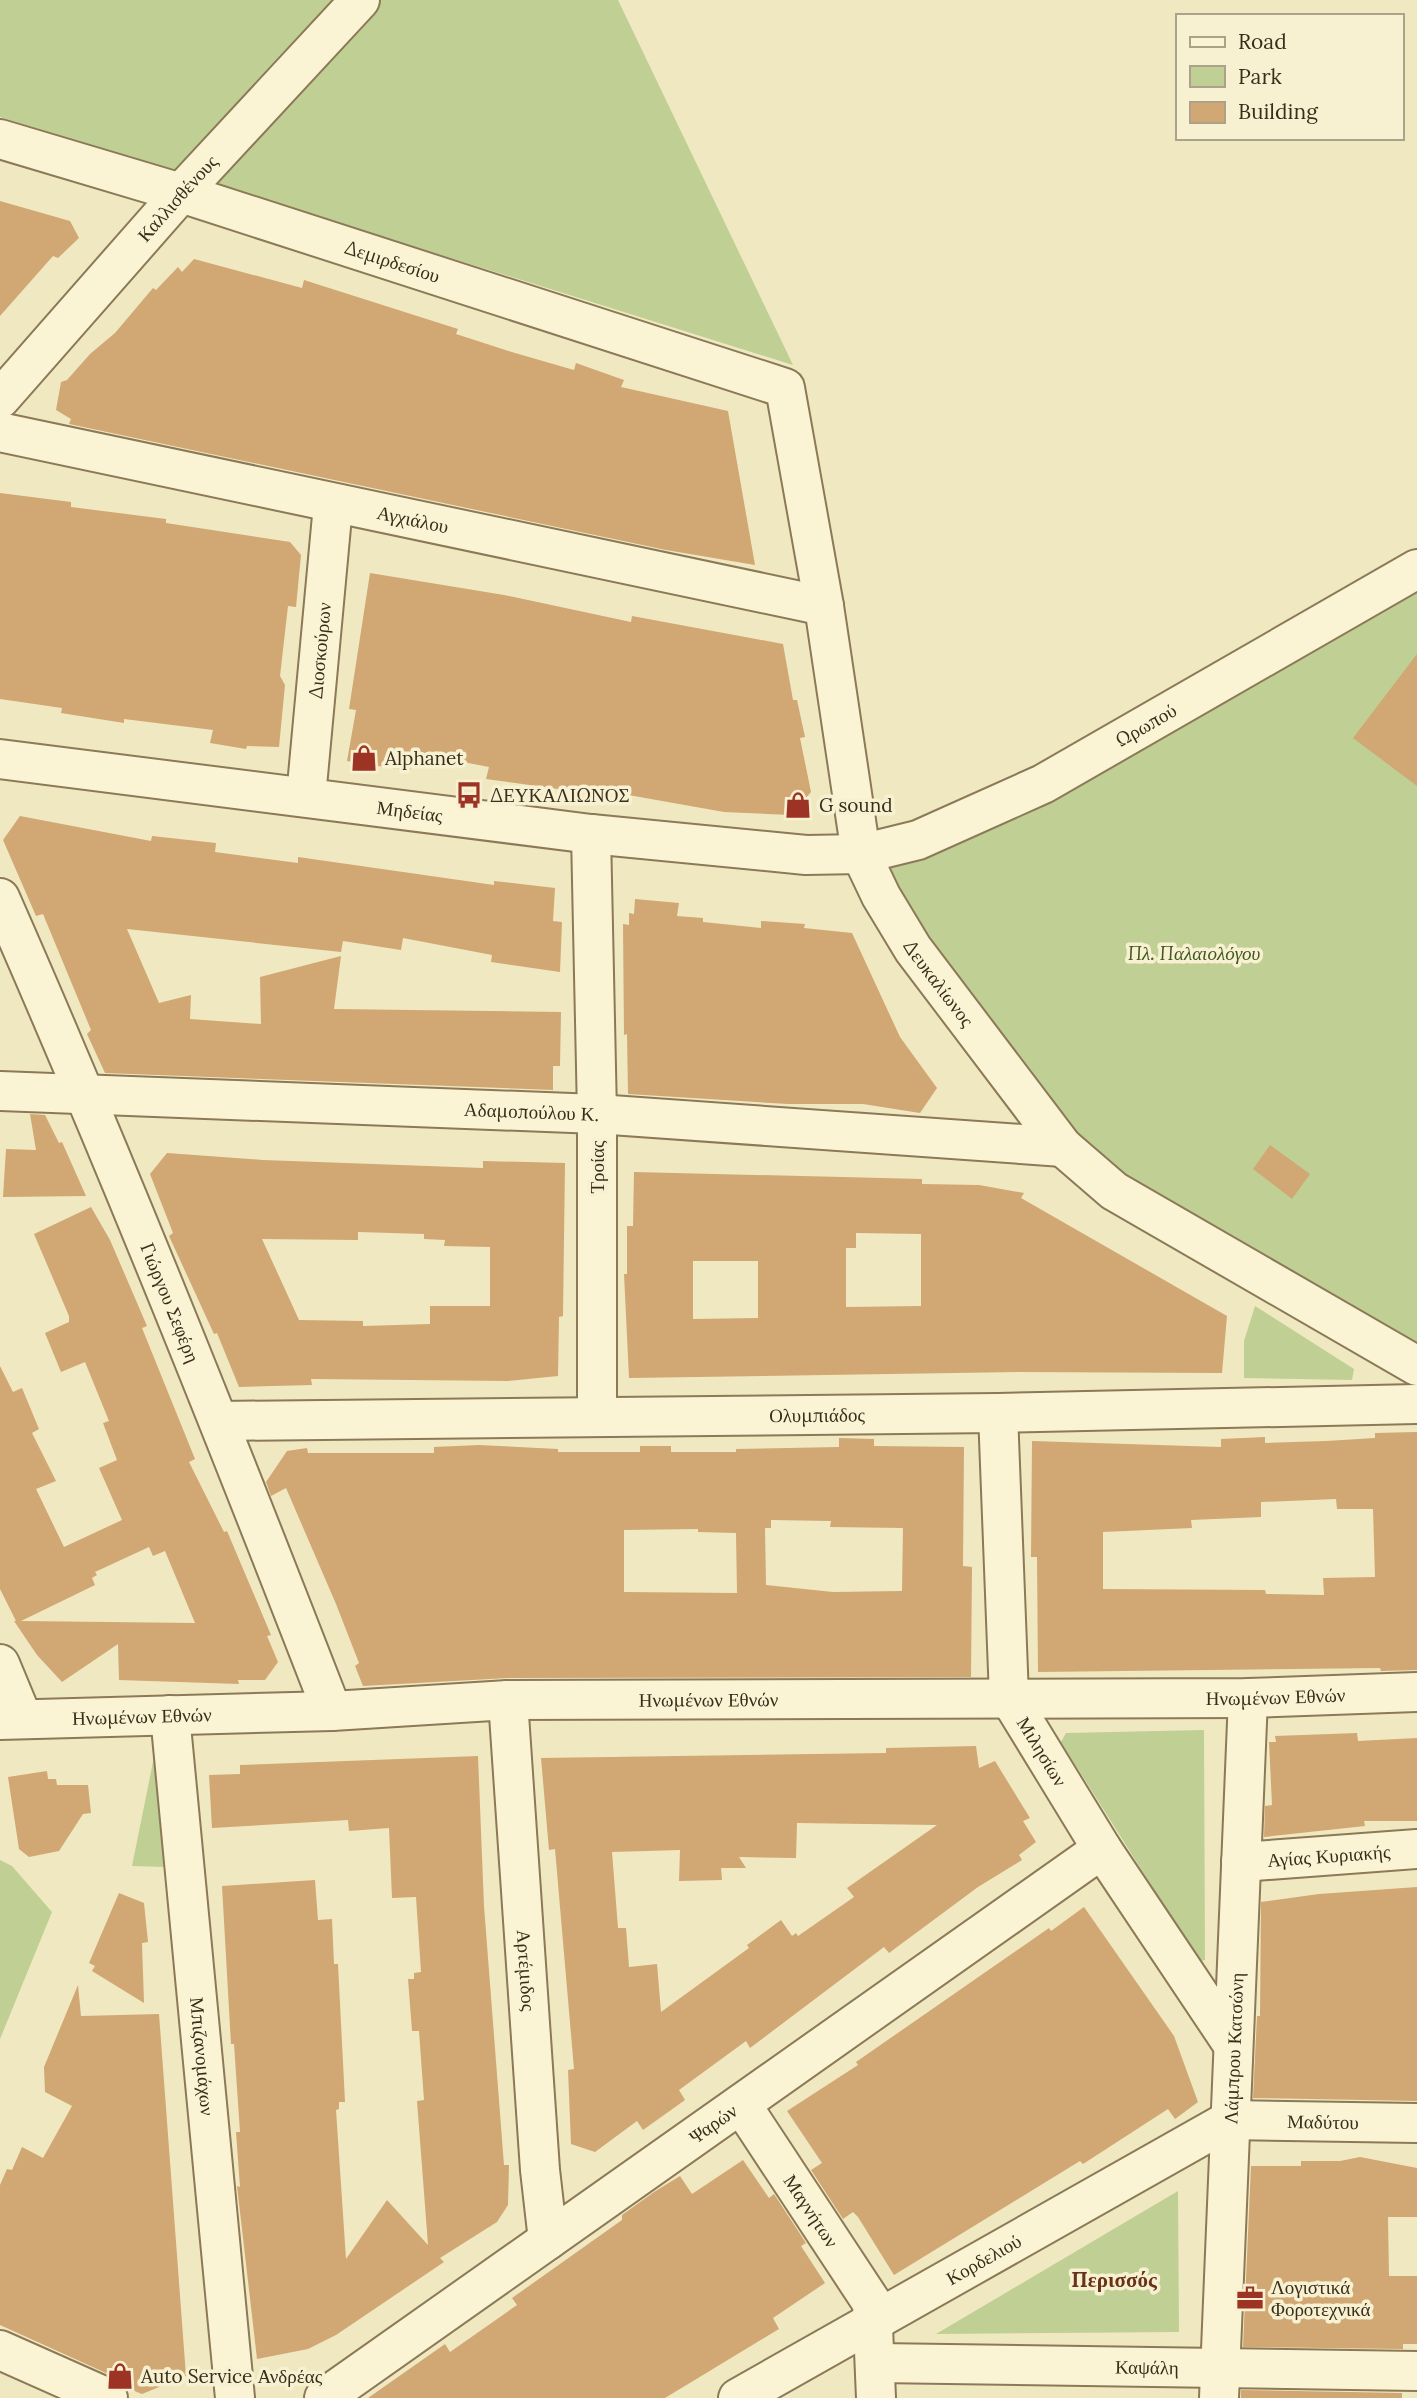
<svg xmlns="http://www.w3.org/2000/svg" width="1417" height="2398" viewBox="0 0 1417 2398" font-family="Lora,serif">
<style>
.green{fill:#c0cf94}
.building{fill:#d1a774;fill-rule:evenodd}
.lines{fill:none;stroke-linecap:round;stroke-linejoin:round}
.minor-casing{stroke:#8b7957;stroke-width:42}
.minor{stroke:#fbf4d4;stroke-width:38}
.labels{text-anchor:middle;stroke-width:7;stroke-linejoin:round;paint-order:stroke}
.street-label{font-size:19px;fill:#392e1c;stroke:#f7f1d1}
.poi-label{font-size:19px;fill:#392e1c;stroke:#f7f1d1;text-anchor:start}
.park-label{font-size:19px;font-style:italic;fill:#435722;stroke:#f7f1d1}
.neighbourhood-label{font-size:21px;font-weight:bold;fill:#683419;stroke:#f7f1d1}
</style>
<rect width="100%" height="100%" fill="#f0e8c1"/>
<path class="green" d="M 0,0 L 618,0 L 793,365 L 0,117 Z
M 1417,569 L 1417,1366 L 1114,1191 L 861,854 L 918,840 Z
M 1255,1306 L 1354,1369 L 1352,1380 L 1244,1378 L 1244,1341 Z
M 1204,1730 L 1205,1960 L 1199,1961 L 1061,1742 L 1066,1733 Z
M 154,1757 L 165,1867 L 132,1866 Z
M 0,1860 L 12,1866 L 52,1912 L 0,2039 Z
M 1178,2191 L 1179,2332 L 936,2334 Z"/>
<path class="building" d="M 0,201 L 70,221 L 79,238 L 58,258 L 53,256 L 0,316 Z
M 194,259 L 302,288 L 304,280 L 458,329 L 456,334 L 515,353 L 574,370 L 576,363 L 624,380 L 621,387 L 728,411 L 755,565 L 666,550 L 69,424 L 71,419 L 56,410 L 61,382 L 67,380 L 90,354 L 115,333 L 153,288 L 156,290 L 178,267 L 182,272 Z
M 0,493 L 71,502 L 71,507 L 166,519 L 166,523 L 290,542 L 301,555 L 296,607 L 288,606 L 280,676 L 285,685 L 279,747 L 247,746 L 246,749 L 210,743 L 213,730 L 124,719 L 124,723 L 61,713 L 62,708 L 0,699 Z
M 370,573 L 504,595 L 631,622 L 632,616 L 783,644 L 793,700 L 797,700 L 805,737 L 800,738 L 811,792 L 791,815 L 724,812 L 589,788 L 582,787 L 580,792 L 486,779 L 489,767 L 421,754 L 420,761 L 412,760 L 410,771 L 347,761 L 356,710 L 349,709 Z
M 1417,654 L 1417,786 L 1353,738 Z
M 20,816 L 151,841 L 152,836 L 216,843 L 215,852 L 298,863 L 298,857 L 494,885 L 494,881 L 555,888 L 553,921 L 562,922 L 560,972 L 491,962 L 492,955 L 403,938 L 401,950 L 343,941 L 341,952 L 127,929 L 159,1003 L 191,995 L 190,1019 L 261,1024 L 260,977 L 341,956 L 334,1009 L 561,1012 L 560,1066 L 553,1066 L 553,1090 L 105,1073 L 87,1034 L 91,1030 L 43,914 L 36,916 L 3,840 Z
M 635,899 L 679,903 L 677,916 L 703,918 L 703,922 L 761,928 L 761,921 L 805,924 L 804,928 L 852,933 L 900,1037 L 937,1088 L 920,1113 L 863,1104 L 788,1104 L 628,1094 L 627,1034 L 624,1035 L 623,924 L 629,925 L 629,913 L 634,914 Z
M 30,1114 L 45,1115 L 59,1143 L 62,1142 L 86,1196 L 3,1197 L 6,1149 L 36,1150 Z
M 1270,1145 L 1310,1174 L 1292,1199 L 1253,1169 Z
M 167,1153 L 263,1160 L 483,1168 L 483,1161 L 565,1163 L 563,1316 L 559,1317 L 558,1376 L 508,1381 L 311,1379 L 312,1385 L 239,1387 L 217,1333 L 214,1334 L 169,1236 L 173,1233 L 150,1174 ZM 358,1232 L 424,1234 L 424,1239 L 445,1240 L 444,1246 L 490,1247 L 490,1306 L 430,1306 L 430,1324 L 363,1326 L 363,1321 L 299,1320 L 262,1239 L 358,1240 Z
M 634,1172 L 922,1179 L 922,1184 L 979,1185 L 1024,1193 L 1021,1198 L 1227,1316 L 1222,1373 L 1017,1372 L 629,1378 L 624,1274 L 627,1274 L 627,1226 L 633,1226 ZM 856,1233 L 921,1234 L 921,1306 L 846,1307 L 846,1248 L 856,1248 ZM 693,1261 L 758,1261 L 758,1318 L 693,1319 Z
M 91,1207 L 110,1240 L 147,1326 L 142,1328 L 195,1459 L 189,1462 L 224,1532 L 227,1531 L 271,1635 L 267,1636 L 278,1662 L 265,1680 L 238,1680 L 239,1684 L 119,1680 L 118,1644 L 62,1682 L 37,1655 L 14,1621 L 16,1621 L 0,1589 L 0,1366 L 13,1392 L 22,1388 L 39,1429 L 32,1433 L 56,1481 L 36,1489 L 64,1547 L 122,1520 L 99,1468 L 117,1460 L 103,1423 L 109,1421 L 85,1362 L 61,1372 L 45,1333 L 69,1322 L 69,1316 L 34,1234 ZM 149,1547 L 153,1556 L 165,1551 L 195,1623 L 21,1621 L 95,1585 L 92,1578 L 97,1575 L 95,1572 Z
M 1417,1432 L 1417,1670 L 1381,1671 L 1380,1668 L 1038,1672 L 1037,1557 L 1031,1557 L 1032,1441 L 1221,1447 L 1221,1439 L 1265,1437 L 1265,1443 L 1326,1441 L 1375,1438 L 1375,1433 ZM 1336,1499 L 1337,1509 L 1373,1509 L 1375,1577 L 1323,1578 L 1324,1595 L 1266,1594 L 1265,1590 L 1103,1589 L 1103,1532 L 1192,1528 L 1191,1520 L 1261,1517 L 1261,1502 Z
M 839,1438 L 874,1439 L 874,1446 L 964,1447 L 963,1566 L 972,1567 L 971,1677 L 508,1678 L 363,1686 L 355,1666 L 359,1663 L 336,1604 L 286,1488 L 271,1496 L 266,1482 L 287,1451 L 307,1448 L 308,1453 L 434,1453 L 434,1447 L 479,1445 L 558,1449 L 558,1452 L 640,1452 L 640,1446 L 671,1446 L 671,1452 L 736,1452 L 736,1449 L 839,1447 ZM 771,1520 L 831,1521 L 830,1527 L 903,1528 L 902,1591 L 833,1592 L 766,1585 L 765,1528 L 771,1528 ZM 698,1529 L 698,1532 L 736,1533 L 737,1593 L 624,1592 L 624,1530 Z
M 1357,1733 L 1358,1741 L 1417,1738 L 1417,1821 L 1364,1821 L 1365,1826 L 1264,1837 L 1265,1806 L 1272,1805 L 1269,1742 L 1276,1742 L 1275,1736 Z
M 976,1746 L 979,1768 L 995,1761 L 1030,1818 L 1023,1821 L 1036,1842 L 1019,1855 L 1022,1860 L 978,1887 L 889,1953 L 884,1947 L 750,2048 L 746,2041 L 679,2090 L 685,2100 L 643,2130 L 637,2121 L 595,2152 L 571,2144 L 568,2070 L 574,2069 L 555,1849 L 549,1850 L 541,1758 L 886,1753 L 886,1748 ZM 797,1823 L 937,1825 L 847,1888 L 854,1897 L 798,1936 L 796,1933 L 792,1936 L 781,1920 L 747,1945 L 749,1948 L 661,2012 L 657,1964 L 629,1967 L 626,1928 L 618,1928 L 612,1852 L 680,1850 L 679,1881 L 722,1880 L 721,1868 L 746,1868 L 739,1857 L 796,1858 Z
M 478,1756 L 484,1906 L 504,2165 L 509,2165 L 508,2205 L 497,2222 L 440,2258 L 444,2262 L 336,2335 L 308,2349 L 257,2359 L 237,2186 L 240,2187 L 236,2132 L 240,2132 L 234,2044 L 231,2044 L 222,1886 L 315,1880 L 318,1920 L 332,1919 L 334,1964 L 338,1964 L 345,2102 L 339,2102 L 339,2109 L 336,2110 L 346,2259 L 387,2200 L 428,2245 L 417,2101 L 424,2100 L 419,2031 L 412,2031 L 408,1979 L 414,1979 L 414,1973 L 421,1972 L 416,1897 L 392,1898 L 389,1828 L 349,1831 L 348,1820 L 212,1828 L 209,1775 L 240,1774 L 240,1765 Z
M 47,1771 L 48,1779 L 56,1779 L 57,1785 L 88,1785 L 91,1813 L 83,1814 L 59,1851 L 29,1857 L 19,1849 L 8,1777 Z
M 1417,1887 L 1417,2101 L 1253,2098 L 1257,2016 L 1260,2016 L 1261,1902 L 1319,1894 Z
M 119,1893 L 144,1903 L 148,1942 L 142,1943 L 144,2003 L 92,1971 L 95,1966 L 89,1963 Z
M 1084,1907 L 1174,2036 L 1198,2102 L 1175,2119 L 1168,2109 L 1083,2164 L 1080,2161 L 894,2275 L 858,2217 L 853,2212 L 843,2219 L 811,2170 L 822,2163 L 787,2111 L 858,2065 L 856,2062 L 1049,1928 L 1051,1931 Z
M 78,1985 L 81,2016 L 159,2014 L 186,2376 L 142,2394 L 127,2388 L 117,2378 L 0,2325 L 0,2185 L 7,2169 L 12,2170 L 22,2147 L 43,2158 L 72,2106 L 45,2092 L 44,2067 Z
M 1360,2157 L 1417,2168 L 1417,2217 L 1388,2217 L 1389,2276 L 1417,2276 L 1417,2344 L 1403,2344 L 1403,2349 L 1243,2347 L 1251,2166 L 1301,2166 L 1301,2161 L 1340,2161 Z
M 743,2160 L 769,2198 L 774,2194 L 806,2243 L 801,2246 L 825,2283 L 773,2318 L 779,2329 L 665,2398 L 368,2398 L 445,2344 L 450,2352 L 517,2305 L 512,2298 L 622,2220 L 622,2215 L 654,2192 L 680,2176 L 692,2194 Z
M 1241,2390 L 1402,2393 L 1402,2398 L 1241,2398 Z"/>
<g class="lines">
<defs>
<g id="minor">
<path id="s1" d="M 0,139 L 181,193 L 785,388 L 824,606 L 861,854 L 881,896 L 913,949 L 1063,1147 L 1114,1191 L 1417,1366"/>
<path id="s2" d="M 0,399 L 181,193 L 360,0"/>
<path id="s3" d="M 0,432 L 824,606"/>
<path id="s4" d="M 0,759 L 591,834 L 806,855 L 861,854 L 918,840 L 1043,784 L 1417,569"/>
<path id="s5" d="M 306,797 L 333,505"/>
<path d="M 591,834 L 597,1114 L 597,1417"/>
<path id="s6" d="M 0,898 C 118,1166 226,1438 332,1711"/>
<path id="s7" d="M 0,1091 L 597,1114 L 1063,1147"/>
<path id="s8" d="M 998,1413 L 1009,1697 L 1102,1849 L 1233,2045"/>
<path id="s9" d="M 219,1421 L 998,1413 L 1417,1404"/>
<path d="M 0,1664 L 22,1717"/>
<path id="s10" d="M 508,1700 L 540,2170 L 548,2240"/>
<path id="s11" d="M 170,1715 L 235,2398"/>
<path id="s12" d="M 0,1720 L 332,1711 L 508,1700 L 1248,1698 L 1417,1692"/>
<path id="s13" d="M 1241,1862 L 1417,1849"/>
<path id="s14" d="M 741,2104 L 872,2303 L 876,2398"/>
<path id="s15" d="M 1230,2120 L 1417,2123"/>
<path d="M 0,2350 L 108,2398"/>
<path id="s16" d="M 877,2363 L 1417,2371"/>
<path id="s17" d="M 324,2398 L 1102,1849"/>
<path id="s18" d="M 738,2398 L 1230,2120"/>
<path id="s19" d="M 1219,2398 L 1248,1698"/>
</g>
</defs>
<use href="#minor" class="minor-casing"/>
<use href="#minor" class="minor"/>
</g>
<defs>
<symbol id="shop-bare" viewBox="-9 -9 18 18"><path d="M-5-2.5h2.3a2.7 3.5 0 0 1 5.4 0H5L5.5 6h-11ZM-1.5-2.5h3a1.5 2.3 0 0 0-3 0Z" fill="#9d3324" stroke="#f7f1d1" stroke-width="2.5" paint-order="stroke"/></symbol>
<symbol id="bus-bare" viewBox="-9 -9 18 18"><path d="M-5-6H5V4H4V6H2V4H-2V6H-4V4H-5ZM-3.5-4V0h7V-4ZM-3.5 1.2v1.5H-2V1.2ZM2 1.2v1.5H3.5V1.2Z" fill="#9d3324" stroke="#f7f1d1" stroke-width="2.5" paint-order="stroke"/></symbol>
<symbol id="office-bare" viewBox="-9 -9 18 18"><path d="M-6-3h4V-5.5h4V-3h4V5H-6ZM-1-4.5V-3h2v-1.5ZM-6 0V1H6V0Z" fill="#9d3324" stroke="#f7f1d1" stroke-width="2.5" paint-order="stroke"/></symbol>
</defs>
<g fill-rule="evenodd">
<use href="#shop-bare" x="345" y="739" width="38" height="38"/>
<use href="#bus-bare" x="450" y="776" width="38" height="38"/>
<use href="#shop-bare" x="779" y="786" width="38" height="38"/>
<use href="#office-bare" x="1231" y="2279" width="38" height="38"/>
<use href="#shop-bare" x="101" y="2357" width="38" height="38"/>
</g>
<g class="labels">
<g class="street-label">
<text dy="7" stroke="none"><textPath href="#s2" startOffset="268">Καλλισθένους</textPath></text>
<text dy="7" stroke="none"><textPath href="#s1" startOffset="411">Δεμιρδεσίου</textPath></text>
<text dy="7" stroke="none"><textPath href="#s3" startOffset="422">Αγχιάλου</textPath></text>
<text dy="7" stroke="none"><textPath href="#s5" startOffset="147">Διοσκούρων</textPath></text>
<text dy="7" stroke="none"><textPath href="#s4" startOffset="1181">Ωρωπού</textPath></text>
<text dy="7" stroke="none"><textPath href="#s4" startOffset="413">Μηδείας</textPath></text>
<text dy="7" stroke="none"><textPath href="#s1" startOffset="1447">Δευκαλίωνος</textPath></text>
<text dy="7" stroke="none"><textPath href="#s7" startOffset="532">Αδαμοπούλου Κ.</textPath></text>
<text transform="translate(597 1167) rotate(-90)" y="7">Τροίας</text>
<text dy="7" stroke="none"><textPath href="#s6" startOffset="439">Γιώργου Σεφέρη</textPath></text>
<text dy="7" stroke="none"><textPath href="#s9" startOffset="598">Ολυμπιάδος</textPath></text>
<text dy="7" stroke="none"><textPath href="#s12" startOffset="1276">Ηνωμένων Εθνών</textPath></text>
<text dy="7" stroke="none"><textPath href="#s12" startOffset="709">Ηνωμένων Εθνών</textPath></text>
<text dy="7" stroke="none"><textPath href="#s12" startOffset="142">Ηνωμένων Εθνών</textPath></text>
<text dy="7" stroke="none"><textPath href="#s8" startOffset="348">Μιλησίων</textPath></text>
<text dy="7" stroke="none"><textPath href="#s13" startOffset="88">Αγίας Κυριακής</textPath></text>
<text dy="7" stroke="none"><textPath href="#s10" startOffset="271">Αρτέμιδος</textPath></text>
<text dy="7" stroke="none"><textPath href="#s19" startOffset="350">Λάμπρου Κατσώνη</textPath></text>
<text dy="7" stroke="none"><textPath href="#s11" startOffset="343">Μπιζανομάχων</textPath></text>
<text dy="7" stroke="none"><textPath href="#s15" startOffset="93">Μαδύτου</textPath></text>
<text dy="7" stroke="none"><textPath href="#s17" startOffset="476">Ψαρών</textPath></text>
<text dy="7" stroke="none"><textPath href="#s14" startOffset="128">Μαγνήτων</textPath></text>
<text dy="7" stroke="none"><textPath href="#s18" startOffset="282">Κορδελιού</textPath></text>
<text dy="7" stroke="none"><textPath href="#s16" startOffset="270">Καψάλη</textPath></text>
</g>
<g class="poi-label">
<text x="385" y="765">Alphanet</text>
<text x="490" y="802">ΔΕΥΚΑΛΙΩΝΟΣ</text>
<text x="819" y="812">G sound</text>
<text x="1271" y="2294">Λογιστικά<tspan x="1271" dy="22">Φοροτεχνικά</tspan></text>
<text x="141" y="2383">Auto Service Ανδρέας</text>
</g>
<g class="park-label">
<text x="1194" y="960">Πλ. Παλαιολόγου</text>
</g>
<g class="neighbourhood-label">
<text x="1114" y="2287">Περισσός</text>
</g>
</g>
<rect x="1176" y="14" width="228" height="126" fill="#f7f1d1" stroke="#aba389" stroke-width="2"/>
<rect x="1190" y="37" width="35" height="10" fill="#fbf4d4" stroke="#aba389" stroke-width="2"/>
<text x="1238" y="49" font-size="21" fill="#392e1c">Road</text>
<rect x="1190" y="66" width="35" height="21" fill="#c0cf94" stroke="#aba389" stroke-width="2"/>
<text x="1238" y="84" font-size="21" fill="#392e1c">Park</text>
<rect x="1190" y="102" width="35" height="21" fill="#d1a774" stroke="#aba389" stroke-width="2"/>
<text x="1238" y="119" font-size="21" fill="#392e1c">Building</text>
</svg>
